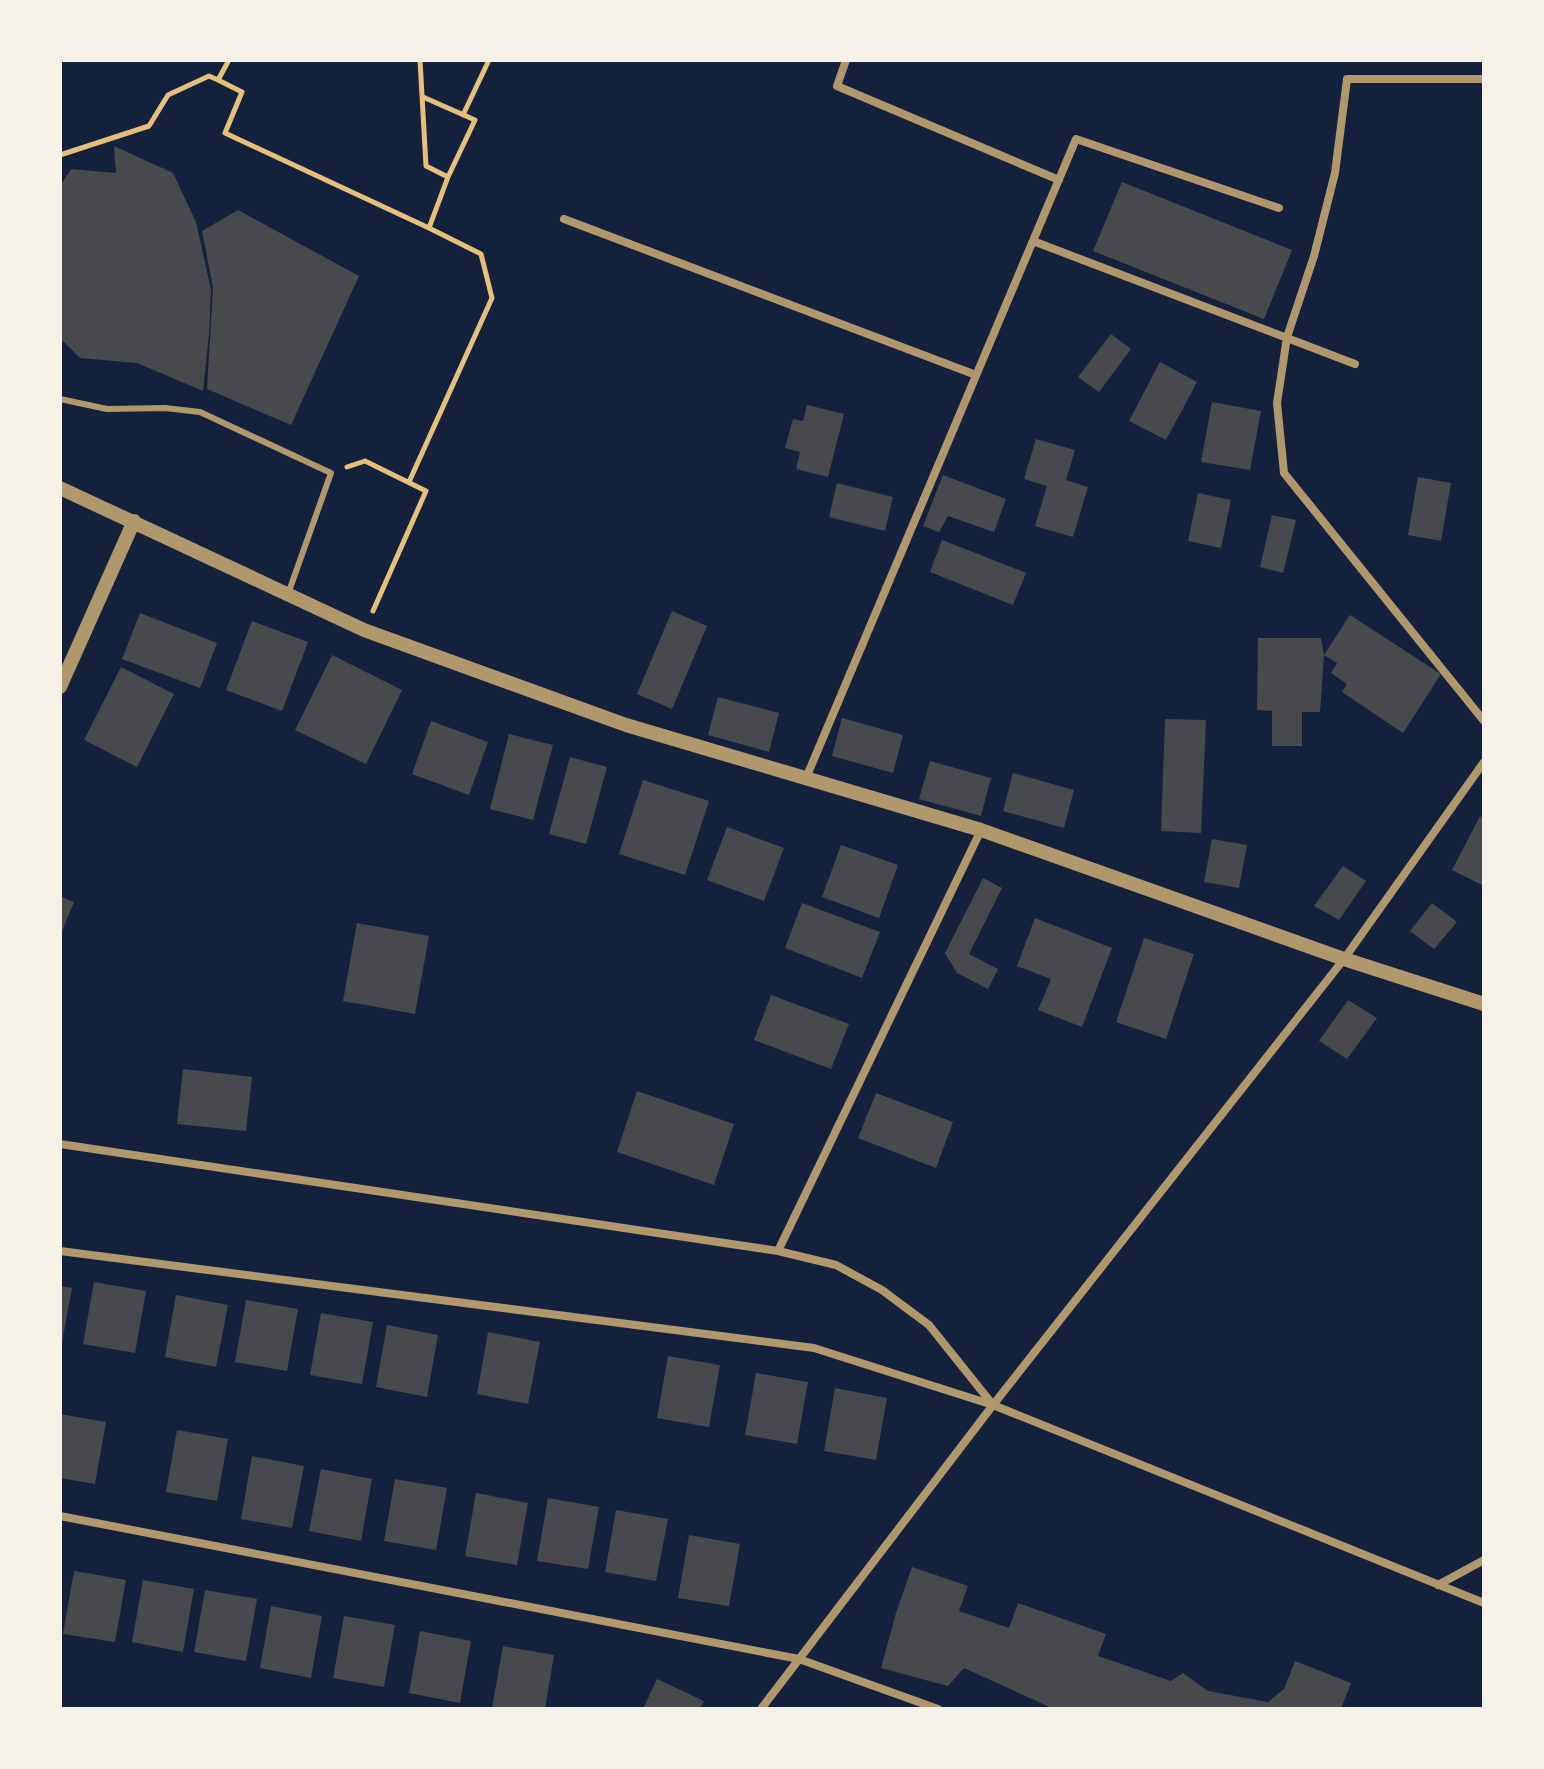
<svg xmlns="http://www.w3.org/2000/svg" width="1544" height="1769" viewBox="0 0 1544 1769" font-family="Ubuntu,sans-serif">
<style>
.building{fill:#48494c}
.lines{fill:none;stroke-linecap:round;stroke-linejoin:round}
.path{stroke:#e5c07b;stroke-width:5}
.service{stroke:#b1986c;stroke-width:6}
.minor{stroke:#b1986c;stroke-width:8}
.tertiary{stroke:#b1986c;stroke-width:14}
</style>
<rect width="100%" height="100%" fill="#14213d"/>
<path class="building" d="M 114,146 L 173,173 L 196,222 L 211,290 L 209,334 L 203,391 L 137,363 L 80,358 L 60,338 L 60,186 L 71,169 L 116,173 Z
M 1122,182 L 1292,250 L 1264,319 L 1093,251 Z
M 238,210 L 359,276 L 291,425 L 207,389 L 213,287 L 202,231 Z
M 1111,334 L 1131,349 L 1099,392 L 1078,377 Z
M 1160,362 L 1197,382 L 1166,440 L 1129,421 Z
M 1212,402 L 1261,411 L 1250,470 L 1201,462 Z
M 807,405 L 844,414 L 828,477 L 796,469 L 800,452 L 785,448 L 793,419 L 803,421 Z
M 1036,439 L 1075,450 L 1066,480 L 1088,487 L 1073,537 L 1035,526 L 1047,486 L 1024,479 Z
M 943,475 L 1006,499 L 994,532 L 948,516 L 939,532 L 923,526 Z
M 1418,477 L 1451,483 L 1441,541 L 1408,535 Z
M 837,483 L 893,497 L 885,531 L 829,517 Z
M 1198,493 L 1231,500 L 1221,548 L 1188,541 Z
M 1272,515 L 1296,520 L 1283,573 L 1260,567 Z
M 942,540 L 1026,573 L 1013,605 L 930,572 Z
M 672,611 L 707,626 L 672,709 L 637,694 Z
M 140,613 L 217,643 L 200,688 L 122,659 Z
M 1350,615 L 1441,674 L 1403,733 L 1342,692 L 1347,684 L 1331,673 L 1337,663 L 1324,655 Z
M 252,621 L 308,642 L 282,711 L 226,690 Z
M 1258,638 L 1321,638 L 1324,655 L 1320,712 L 1302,712 L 1302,746 L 1272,746 L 1272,711 L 1257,710 Z
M 332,655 L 402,690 L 366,764 L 295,730 Z
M 121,667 L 174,694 L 137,767 L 84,740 Z
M 718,697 L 779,713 L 769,752 L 708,735 Z
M 842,718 L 903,735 L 893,773 L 832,756 Z
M 1165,719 L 1206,720 L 1201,833 L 1161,831 Z
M 431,721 L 488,742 L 469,795 L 412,774 Z
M 509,734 L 553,745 L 533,820 L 490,809 Z
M 570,757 L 607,767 L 586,844 L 549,834 Z
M 930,761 L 991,778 L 981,816 L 919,799 Z
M 1013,773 L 1074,790 L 1064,828 L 1003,811 Z
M 643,780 L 709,801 L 685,875 L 619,854 Z
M 1480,816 L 1484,819 L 1484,886 L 1452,870 Z
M 727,827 L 784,848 L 764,901 L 707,880 Z
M 1212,839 L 1247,845 L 1239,888 L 1204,882 Z
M 841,845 L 898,865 L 879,918 L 822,897 Z
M 1343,866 L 1366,881 L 1339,920 L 1314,906 Z
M 983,878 L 1002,888 L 969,954 L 998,969 L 988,989 L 957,973 L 945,953 Z
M 60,896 L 74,902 L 60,936 Z
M 802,903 L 880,932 L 862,978 L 785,948 Z
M 1432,903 L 1457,922 L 1434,949 L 1410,931 Z
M 1035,918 L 1112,948 L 1082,1027 L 1038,1010 L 1051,979 L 1017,966 Z
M 357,923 L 429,936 L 415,1014 L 343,1001 Z
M 1144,938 L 1194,954 L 1166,1039 L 1116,1022 Z
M 771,995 L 849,1024 L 831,1069 L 754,1040 Z
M 1348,1000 L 1377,1018 L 1347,1059 L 1319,1041 Z
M 183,1069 L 252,1077 L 246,1131 L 177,1124 Z
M 637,1091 L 734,1124 L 714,1185 L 617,1152 Z
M 876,1093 L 953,1122 L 936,1168 L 858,1138 Z
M 94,1282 L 146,1291 L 135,1353 L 83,1344 Z
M 60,1286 L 72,1288 L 62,1342 L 60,1342 Z
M 176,1295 L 228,1305 L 216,1367 L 165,1357 Z
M 246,1300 L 298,1309 L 287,1371 L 235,1362 Z
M 321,1313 L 373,1322 L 362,1384 L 310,1375 Z
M 387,1325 L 438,1335 L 427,1397 L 376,1387 Z
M 488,1332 L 540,1342 L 528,1404 L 477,1394 Z
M 668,1356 L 720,1365 L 709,1427 L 657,1418 Z
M 756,1373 L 808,1382 L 797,1444 L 745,1435 Z
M 835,1388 L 887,1398 L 876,1460 L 824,1451 Z
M 60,1414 L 106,1422 L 95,1484 L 60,1478 Z
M 177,1430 L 228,1439 L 217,1501 L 166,1492 Z
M 252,1456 L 304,1466 L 292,1528 L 241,1519 Z
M 321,1469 L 372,1479 L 361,1541 L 309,1531 Z
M 395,1479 L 447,1488 L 436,1550 L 384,1541 Z
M 476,1493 L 528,1503 L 517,1565 L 465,1556 Z
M 548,1498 L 599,1507 L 588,1569 L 537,1561 Z
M 616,1510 L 668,1519 L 656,1581 L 605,1572 Z
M 689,1535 L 740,1544 L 729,1606 L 678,1598 Z
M 912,1567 L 968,1586 L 959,1611 L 1009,1628 L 1018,1603 L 1106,1634 L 1098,1656 L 1171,1681 L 1183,1673 L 1208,1691 L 1268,1702 L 1284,1689 L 1295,1661 L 1351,1683 L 1341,1709 L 1054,1709 L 964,1668 L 948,1686 L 881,1668 L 896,1613 Z
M 74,1571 L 126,1580 L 115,1642 L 63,1634 Z
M 143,1580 L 194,1589 L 183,1652 L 132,1642 Z
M 205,1590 L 257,1599 L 246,1661 L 194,1652 Z
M 271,1606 L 322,1616 L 311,1678 L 260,1668 Z
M 344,1616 L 395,1625 L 384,1687 L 333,1678 Z
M 420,1631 L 471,1641 L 460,1703 L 409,1693 Z
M 503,1646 L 554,1655 L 545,1709 L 492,1708 Z
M 657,1679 L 704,1701 L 700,1709 L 643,1709 Z"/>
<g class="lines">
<path class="path" d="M 229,60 L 218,80 L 242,92 L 225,133 L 429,228
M 423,97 L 475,120 L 448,177
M 463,115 L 489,60
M 60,155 L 149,126 L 168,95 L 209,76 L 218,80
M 347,467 L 365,461 L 426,491 L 373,611
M 409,482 L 492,298 L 481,254 L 429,228 L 448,177 L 426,166 L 420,60"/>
<path class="service" d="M 60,399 L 107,409 L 165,408 L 200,412 L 331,473 L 288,594"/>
<path class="minor" d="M 846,60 L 837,86 L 1059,180
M 1484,79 L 1347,79 L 1335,173 L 1314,256 L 1287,337 L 1277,403 L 1284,473 L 1484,721
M 564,219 L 976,375
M 1033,241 L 1355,364
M 806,778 L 1076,139 L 1279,208
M 60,1144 L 778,1251 L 836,1265 L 882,1290 L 929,1325 L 993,1405
M 60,1251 L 814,1348 L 993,1405 L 1484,1603
M 778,1251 L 981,830
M 60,1516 L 799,1659 L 938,1709
M 1438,1585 L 1484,1560
M 761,1709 L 993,1405 L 1344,959 L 1484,762"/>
<path class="tertiary" d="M 60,488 L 364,630 L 626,725 L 981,830 L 1344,959 L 1484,1004
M 60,687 L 134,521"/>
</g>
<rect width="1544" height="1769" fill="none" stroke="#f6f1e7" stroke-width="124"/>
</svg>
